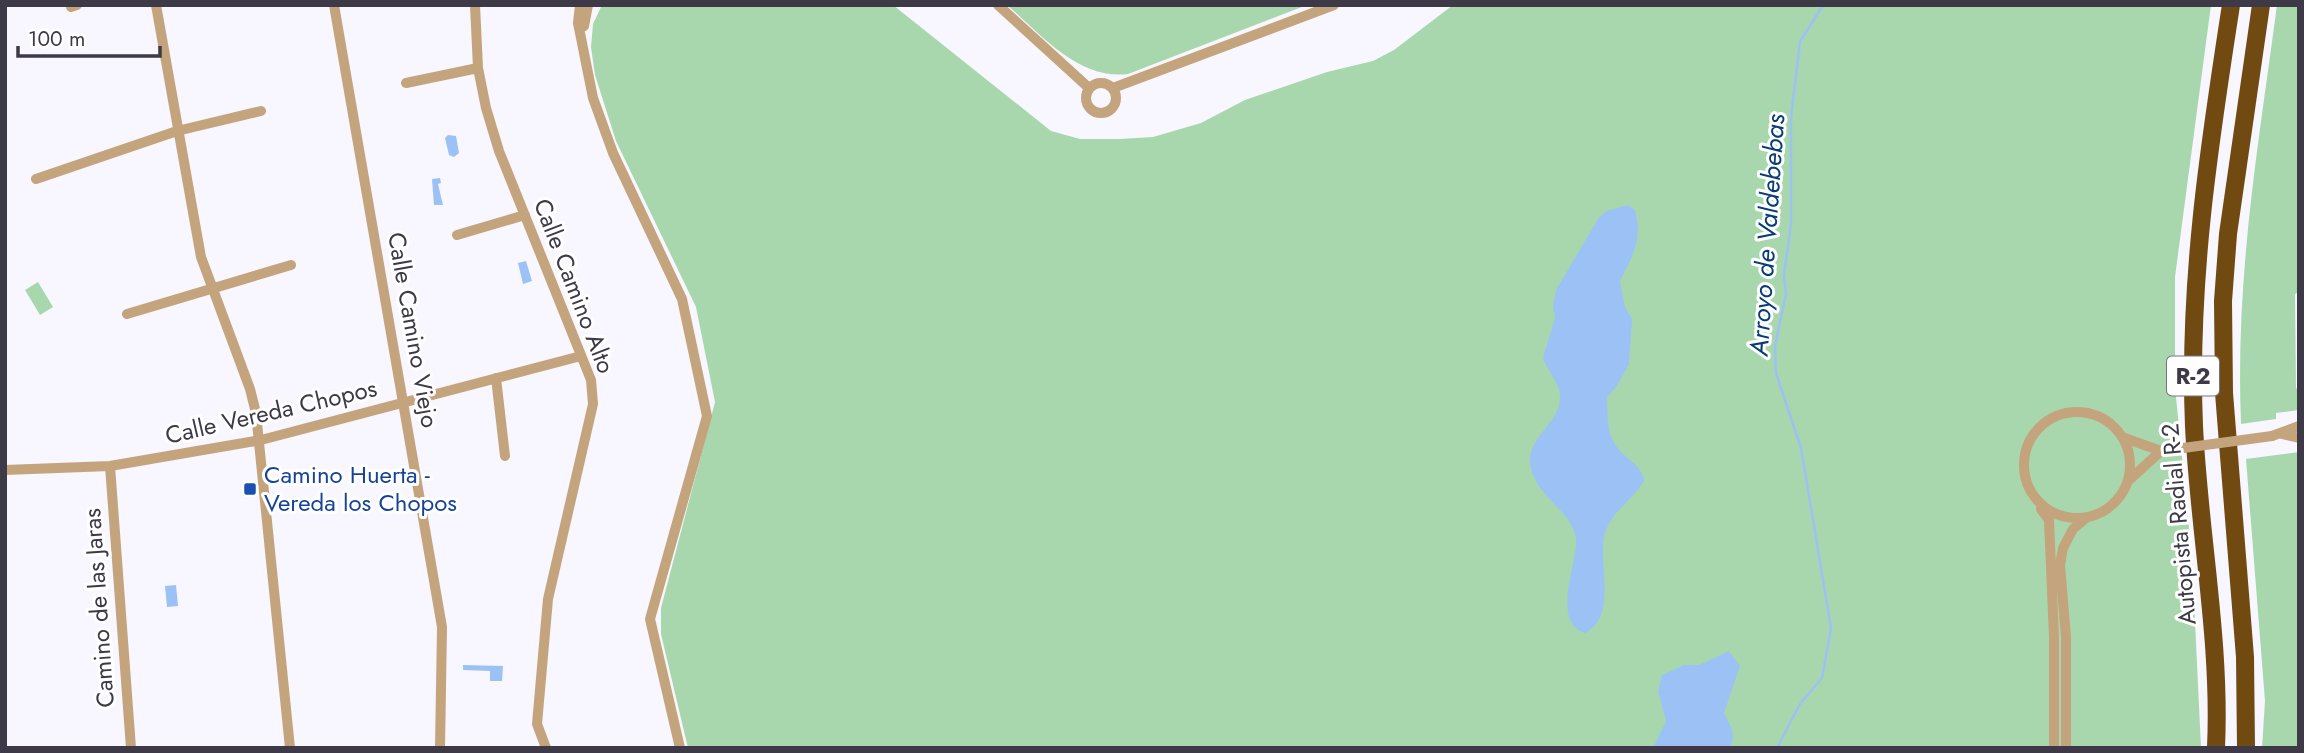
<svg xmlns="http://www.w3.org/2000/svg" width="2304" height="753" viewBox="0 0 2304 753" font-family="Jost,sans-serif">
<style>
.green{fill:#a8d7ad}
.water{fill:#9cc2f5}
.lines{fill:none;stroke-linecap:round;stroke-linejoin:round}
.stream{stroke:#9cc2f5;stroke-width:2.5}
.street{stroke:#c4a47d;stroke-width:10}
.highway{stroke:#714a12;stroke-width:18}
.street-bridge{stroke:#c4a47d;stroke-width:10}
.transit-dot{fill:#1a4fb4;stroke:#fff;stroke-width:2.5}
.labels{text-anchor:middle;stroke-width:6;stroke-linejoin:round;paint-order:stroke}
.shield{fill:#fff;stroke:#77747e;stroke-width:2}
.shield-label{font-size:23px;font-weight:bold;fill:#3d3947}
.street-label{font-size:24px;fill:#3d3947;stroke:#fff}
.transit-label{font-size:24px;fill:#164399;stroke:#fff;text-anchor:start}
.water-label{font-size:26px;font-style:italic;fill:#083c77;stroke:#fff}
</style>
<rect width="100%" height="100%" fill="#f8f6fe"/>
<path class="green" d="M 602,5 L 893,5 L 1051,131 L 1080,139 L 1120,139 L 1153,137 L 1201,123 L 1245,100 L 1327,72 L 1373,61 L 1394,50 L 1453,5 L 2211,5 L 2175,277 L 2175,387 L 2192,558 L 2201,748 L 688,748 L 661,634 L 661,608 L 715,402 L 696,307 L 616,141 L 595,75 L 591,47 L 593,24 Z
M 1007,5 L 1307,5 L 1128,74 C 1078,80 1042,35 1007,5 Z
M 2277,5 L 2299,5 L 2299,292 L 2295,294 L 2296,388 L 2299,390 L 2299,410 L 2276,413 L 2276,419 L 2241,424 C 2235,278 2258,148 2277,5 Z
M 38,282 L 53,307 L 40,315 L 25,290 Z
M 2299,452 L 2299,748 L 2262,748 L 2265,701 L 2246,459 Z"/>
<path class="water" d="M 448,135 L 456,136 L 459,153 L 454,157 L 449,155 L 445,138 Z
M 440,178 L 441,183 L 438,184 L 443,205 L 434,205 L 432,179 Z
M 1628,205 L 1635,210 C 1643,238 1633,256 1620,281 L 1625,307 L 1632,319 L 1629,364 L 1617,386 L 1607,397 C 1608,414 1606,431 1616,446 C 1625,459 1642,464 1644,481 C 1633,500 1608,514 1604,537 C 1599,567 1617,617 1585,633 C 1550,622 1578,562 1576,539 C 1573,510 1533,497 1530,462 C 1528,436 1561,423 1560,396 C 1560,382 1546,370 1543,357 L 1555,318 L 1553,307 L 1556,290 L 1598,219 L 1606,211 Z
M 526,261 L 532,281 L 523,284 L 518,263 Z
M 176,585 L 178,606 L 167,607 L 165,586 Z
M 1729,651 L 1740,666 L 1724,713 C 1730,727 1736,730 1731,746 L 1653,748 L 1666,721 L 1658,691 L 1662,675 L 1684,665 L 1699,665 Z
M 463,665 L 503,666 L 502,681 L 490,681 L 490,671 L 463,670 Z"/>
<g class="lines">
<path class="stream" d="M 1777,748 L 1800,704 L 1822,678 L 1831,628 L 1801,448 L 1776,373 L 1775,346 L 1786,294 L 1784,275 L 1791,224 L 1791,117 L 1800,42 L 1823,5"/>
<path class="street" d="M 156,5 L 201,257 L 250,389 L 256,413 L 290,748
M 334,5 L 442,627 L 440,748
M 475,5 L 478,68 L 486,108 L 499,151 L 591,380 L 593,404 L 548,599 L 537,724 L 546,748
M 580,5 L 578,23 L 593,98 L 613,153 L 682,299 L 707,416 L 650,619 L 680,748
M 998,5 L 1089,88
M 71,7 L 77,5
M 584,26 L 588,5
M1086 98a15 15 0 1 1 30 0a15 15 0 1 1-30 0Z
M 406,83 L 478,68
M 1113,88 L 1334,5
M 36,179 L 177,131 L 261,111
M 457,235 L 525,215
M 127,314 L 291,265
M 496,378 L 505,456
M2024 465a53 53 0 1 1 106 0a53 53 0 1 1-106 0Z
M 2282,434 L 2299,438
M 2272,436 L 2299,426
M 2122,437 L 2161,451
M 110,466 L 131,748
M 5,470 L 110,466 L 261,440 L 581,356
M 2128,481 L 2161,451
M 2041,509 L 2049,520 L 2054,637 L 2054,748
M 2066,748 L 2066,637 L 2060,565 L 2063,548 L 2073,529 L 2086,518"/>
<path class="highway" d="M 2216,748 C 2221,640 2199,533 2194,426 C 2188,283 2209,146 2231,5
M 2246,748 L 2245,657 L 2224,393 L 2223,301 L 2228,234 L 2261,5"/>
<path class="street-bridge" d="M 2161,451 L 2272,436"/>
</g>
<rect class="transit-dot" x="243" y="482" width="14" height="14" rx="3.5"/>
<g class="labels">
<rect class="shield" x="2167" y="356.5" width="52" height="39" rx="5"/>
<g class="shield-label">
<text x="2193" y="384">R-2</text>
</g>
<g class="street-label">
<text transform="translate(574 286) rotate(69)" y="8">Calle Camino Alto</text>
<text transform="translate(413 330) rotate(80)" y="8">Calle Camino Viejo</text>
<text transform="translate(271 412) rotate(-13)" y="8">Calle Vereda Chopos</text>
<text transform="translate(2179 524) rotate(-95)" y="8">Autopista Radial R-2</text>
<text transform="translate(99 608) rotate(-94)" y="8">Camino de las Jaras</text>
</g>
<g class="transit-label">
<text x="264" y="483">Camino Huerta -<tspan x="264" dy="28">Vereda los Chopos</tspan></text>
</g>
<g class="water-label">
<text transform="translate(1767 235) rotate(-86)" y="9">Arroyo de Valdebebas</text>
</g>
</g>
<rect width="2304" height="753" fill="none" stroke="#3d3947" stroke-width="14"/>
<path d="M18 46v10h142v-10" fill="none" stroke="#3d3947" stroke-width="3.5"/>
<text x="28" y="46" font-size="21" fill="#3d3947" stroke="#ffffff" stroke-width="5" paint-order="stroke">100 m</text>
</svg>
